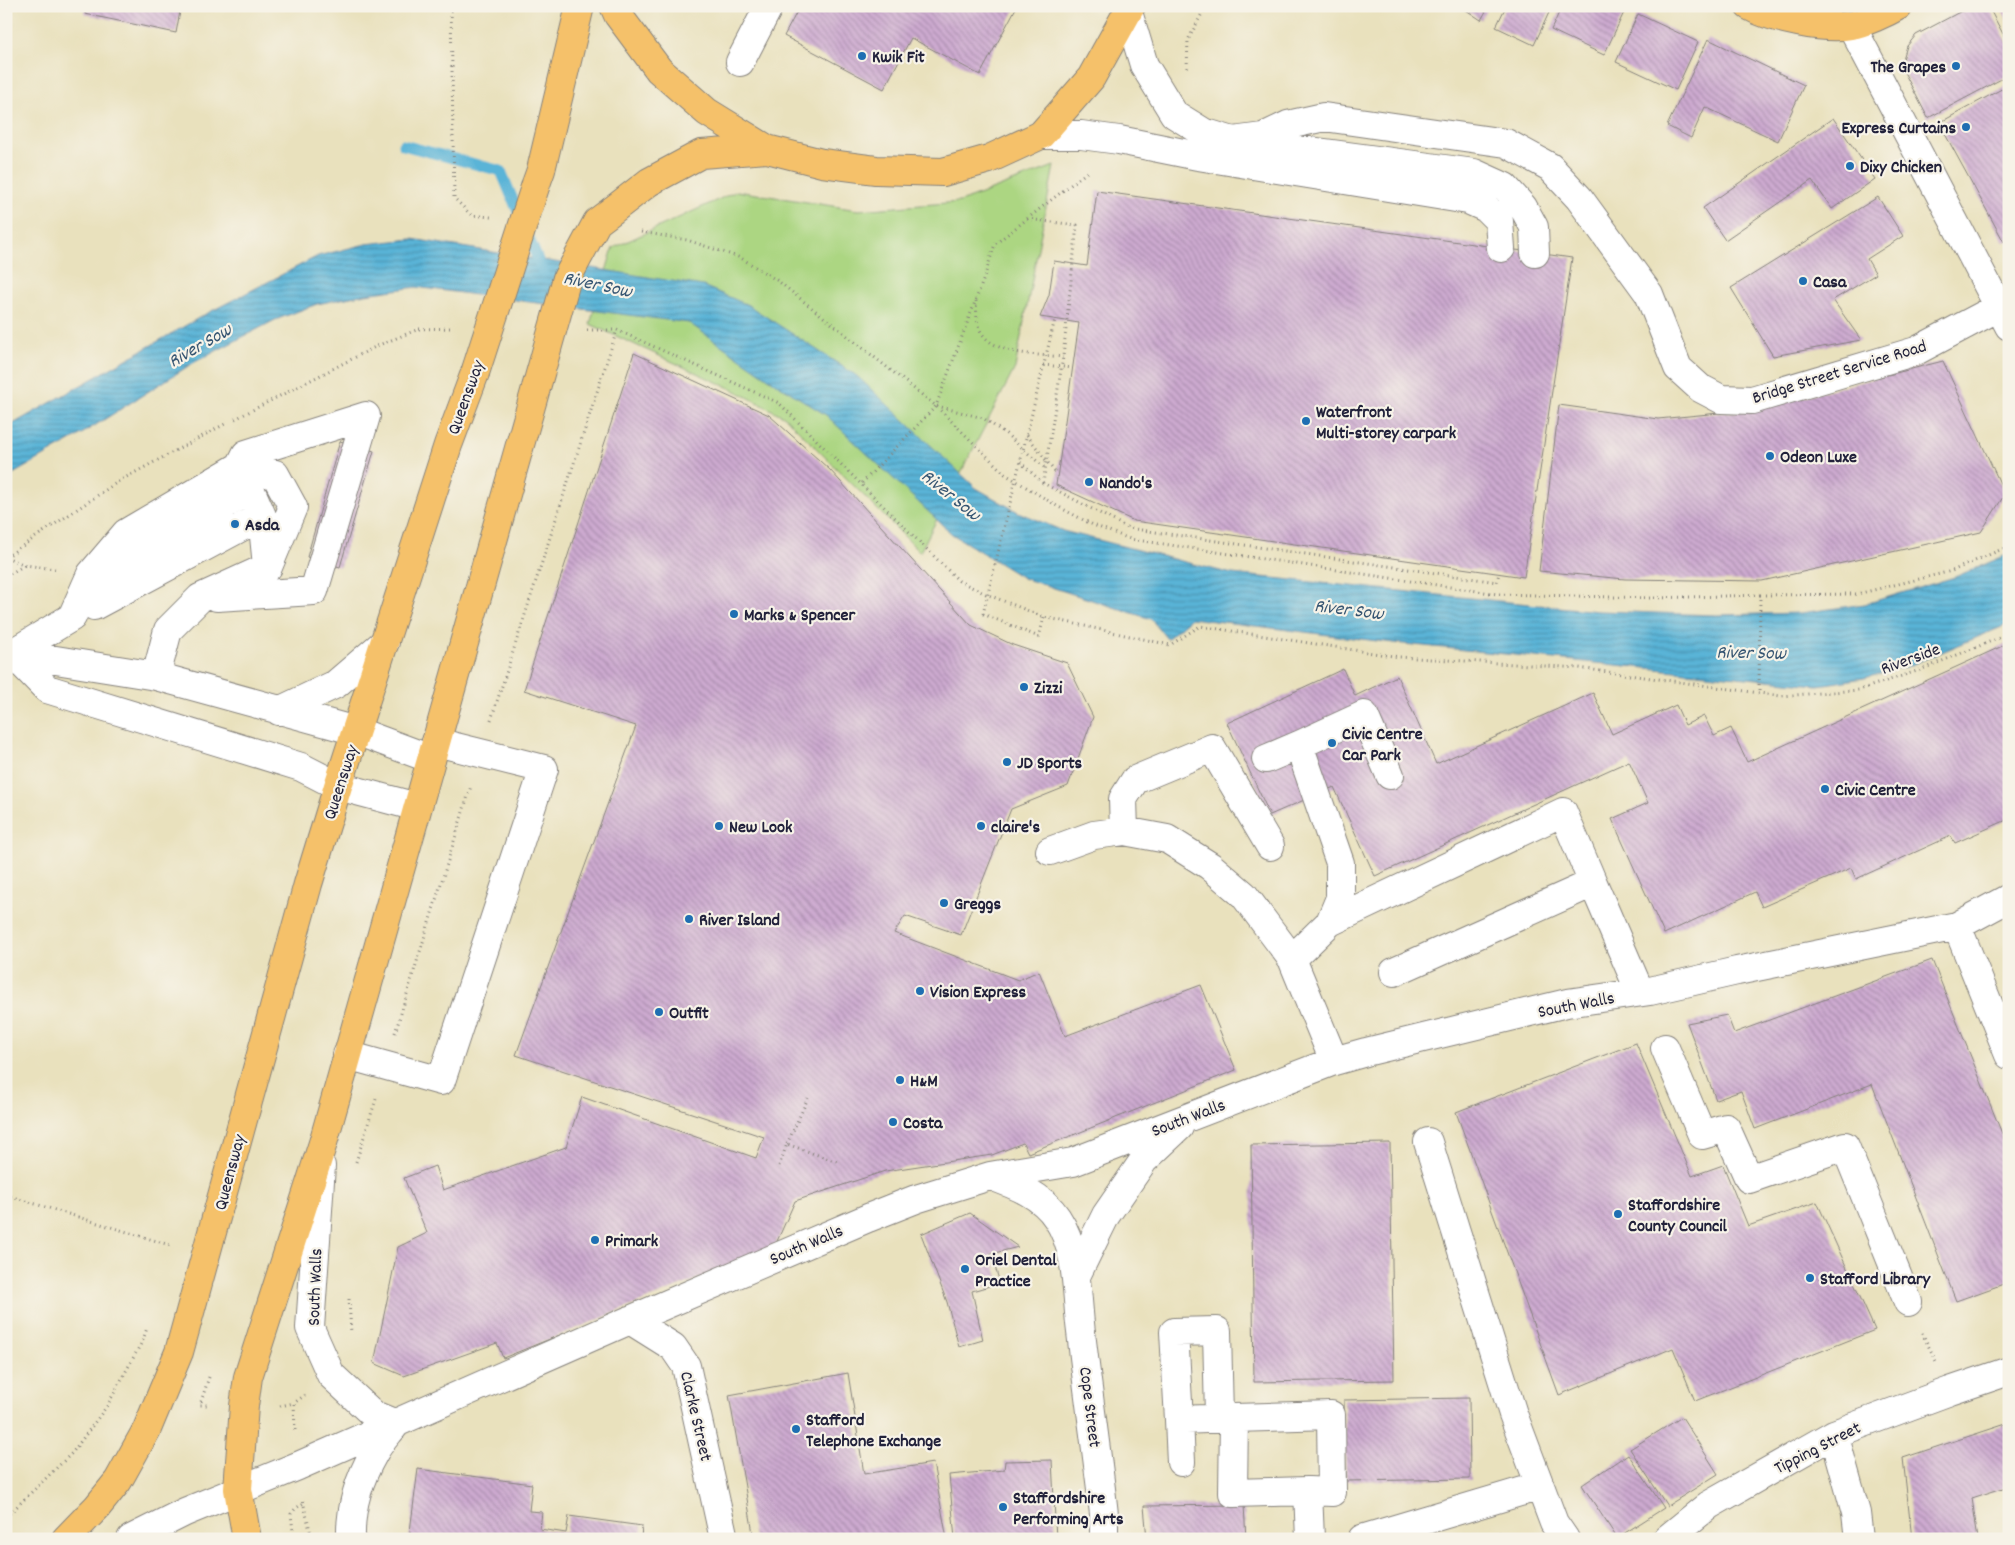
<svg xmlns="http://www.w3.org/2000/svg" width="2015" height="1545" viewBox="0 0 2015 1545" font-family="Dekko,sans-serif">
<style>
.grass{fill:#acd682;stroke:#677c5e}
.water{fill:url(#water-rules);stroke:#3e6b89}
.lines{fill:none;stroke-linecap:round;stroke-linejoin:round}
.stream{stroke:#5ab4d7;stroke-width:11}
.building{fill:url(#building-back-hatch)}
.minor-casing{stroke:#86827c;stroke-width:30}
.highway-casing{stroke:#86827c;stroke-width:30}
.path{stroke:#86827c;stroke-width:3;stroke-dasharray:1 4;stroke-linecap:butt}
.minor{stroke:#fff;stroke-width:28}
.highway{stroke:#f5c16b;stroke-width:28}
.highway-bridge-casing{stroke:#86827c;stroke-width:30;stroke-linecap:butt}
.path-bridge{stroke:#86827c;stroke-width:3;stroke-dasharray:1 4;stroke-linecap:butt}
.highway-bridge{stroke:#f5c16b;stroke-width:28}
.poi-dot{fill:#1f6fb2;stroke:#f7f3e8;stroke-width:2}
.labels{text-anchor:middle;stroke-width:4.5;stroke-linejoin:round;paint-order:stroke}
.poi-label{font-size:18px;font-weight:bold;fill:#22223b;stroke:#f7f3e8;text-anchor:start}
.street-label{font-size:18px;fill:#22223b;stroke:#f7f3e8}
.water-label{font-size:19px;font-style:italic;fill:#365572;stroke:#f7f3e8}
</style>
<defs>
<pattern id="water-rules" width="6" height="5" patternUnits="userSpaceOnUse" patternTransform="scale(1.25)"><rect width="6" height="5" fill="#5ab4d7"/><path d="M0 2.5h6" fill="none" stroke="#4a92b0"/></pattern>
<pattern id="building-back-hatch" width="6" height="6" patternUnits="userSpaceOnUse" patternTransform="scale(1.25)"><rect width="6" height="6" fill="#cdaad0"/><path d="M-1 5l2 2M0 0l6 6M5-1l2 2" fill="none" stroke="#a68aaa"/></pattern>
</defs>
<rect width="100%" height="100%" fill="#f7f3e8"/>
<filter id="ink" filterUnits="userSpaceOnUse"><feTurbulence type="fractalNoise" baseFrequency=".02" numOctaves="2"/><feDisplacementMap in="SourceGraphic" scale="10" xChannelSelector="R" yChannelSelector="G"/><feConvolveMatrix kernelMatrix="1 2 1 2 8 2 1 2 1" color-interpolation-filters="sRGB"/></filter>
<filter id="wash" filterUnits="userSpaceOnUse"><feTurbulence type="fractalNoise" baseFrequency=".0096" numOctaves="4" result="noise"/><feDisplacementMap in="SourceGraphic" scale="20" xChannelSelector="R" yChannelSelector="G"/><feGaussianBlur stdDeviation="1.12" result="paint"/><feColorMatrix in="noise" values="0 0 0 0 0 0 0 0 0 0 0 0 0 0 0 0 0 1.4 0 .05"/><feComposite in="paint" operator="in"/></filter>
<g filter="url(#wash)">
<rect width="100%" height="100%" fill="#e9e1bd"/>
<path class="grass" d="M 1054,166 L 1015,368 L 920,552 L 785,417 L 736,391 L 590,324 L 613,248 L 737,191 L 858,210 L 960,202 Z"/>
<path class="water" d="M 412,239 L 703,286 L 748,305 L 857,376 L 976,488 L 1018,512 L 1063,531 L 1232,574 L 1598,611 L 1716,615 L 1801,613 L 1865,604 L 1955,577 L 2009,554 L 2009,624 L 1906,667 L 1864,678 L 1818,685 L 1394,643 L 1191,618 L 1167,639 L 1151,619 L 1023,578 L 952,534 L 826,415 L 780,386 L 689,323 L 416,287 L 365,294 L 317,304 L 275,320 L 193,363 L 72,440 L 6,478 L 6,428 L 204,315 L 318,256 L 366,244 Z"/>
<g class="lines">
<path class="stream" d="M 403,145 L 501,171 L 543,272"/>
</g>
<g id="blocks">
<path class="building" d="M 86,6 L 181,6 L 176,33 L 85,14 Z
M 800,6 L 1017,6 L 980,75 L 911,38 L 884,89 L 784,36 Z
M 1460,6 L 1489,6 L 1481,20 Z
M 1506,6 L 1552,6 L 1534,45 L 1496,27 Z
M 1562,6 L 1627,6 L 1604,55 L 1551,30 Z
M 1971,6 L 1988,6 L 2009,45 L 2009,75 L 1928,118 L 1904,72 L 1903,59 L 1907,46 L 1916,35 Z
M 2000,6 L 2009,6 L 2009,23 Z
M 1638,14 L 1698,42 L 1676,90 L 1616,62 Z
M 1708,39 L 1804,85 L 1778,141 L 1705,107 L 1691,138 L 1667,126 Z
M 2009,85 L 2009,240 L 2004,242 L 1939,123 Z
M 1833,118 L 1875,179 L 1832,209 L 1812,180 L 1725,240 L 1703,208 Z
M 1097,191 L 1572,258 L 1524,577 L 1134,521 L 1056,485 L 1079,323 L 1040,317 L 1049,295 L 1054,261 L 1087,266 Z
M 1878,197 L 1903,236 L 1867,259 L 1876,274 L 1833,300 L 1861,340 L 1773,356 L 1731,288 Z
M 634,353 L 769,415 L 830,470 L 971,625 L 1013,645 L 1067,663 L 1093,717 L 1068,786 L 1011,809 L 961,935 L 905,916 L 894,933 L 1018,980 L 1039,971 L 1065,1036 L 1201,985 L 1236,1070 L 1028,1153 L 1023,1143 L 992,1155 L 885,1171 L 795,1201 L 774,1248 L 503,1358 L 497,1343 L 404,1376 L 374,1363 L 398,1247 L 427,1233 L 404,1178 L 435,1166 L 443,1190 L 566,1147 L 582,1097 L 756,1158 L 764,1137 L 516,1055 L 636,726 L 524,690 Z
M 1943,361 L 2005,494 L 1981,532 L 1762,581 L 1625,579 L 1539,571 L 1559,405 L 1658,419 L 1750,410 Z
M 340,441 L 374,451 L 340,567 L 307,557 Z
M 2009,643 L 2009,819 L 1955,843 L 1951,836 L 1856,879 L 1851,868 L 1762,907 L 1755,892 L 1664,934 L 1612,819 L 1648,803 L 1629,761 L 1375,876 L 1334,787 L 1270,815 L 1227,723 L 1343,669 L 1355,696 L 1397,676 L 1436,764 L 1593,693 L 1612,734 L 1676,705 L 1685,725 L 1704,716 L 1714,736 L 1731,728 L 1747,762 Z
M 1932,960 L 2009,1151 L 2009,1282 L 1956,1301 L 1872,1084 L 1755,1129 L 1741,1091 L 1716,1100 L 1687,1023 L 1727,1015 L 1734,1033 Z
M 1636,1043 L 1692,1176 L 1723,1165 L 1748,1226 L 1817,1202 L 1875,1330 L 1695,1401 L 1673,1348 L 1559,1395 L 1456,1112 Z
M 1390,1143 L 1394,1380 L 1254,1382 L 1251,1145 Z
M 970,1213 L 1018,1247 L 991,1254 L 1000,1283 L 972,1291 L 983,1340 L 959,1347 L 947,1302 L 921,1234 Z
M 848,1373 L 864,1474 L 933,1463 L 947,1539 L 754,1539 L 729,1395 Z
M 1469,1398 L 1470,1479 L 1346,1481 L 1344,1400 Z
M 1682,1417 L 1718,1474 L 1667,1506 L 1630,1449 Z
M 2009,1423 L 2009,1486 L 1972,1498 L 1978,1539 L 1912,1539 L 1903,1458 Z
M 1628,1454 L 1664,1508 L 1617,1538 L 1582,1485 Z
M 1052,1460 L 1056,1539 L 955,1539 L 949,1475 L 1004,1470 L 1005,1461 Z
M 418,1469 L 532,1484 L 529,1511 L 542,1512 L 540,1529 L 566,1533 L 569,1516 L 642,1526 L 641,1539 L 409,1539 Z
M 1244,1505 L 1246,1539 L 1147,1539 L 1144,1506 Z
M 1500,1532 L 1502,1539 L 1477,1539 L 1477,1538 Z"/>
</g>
</g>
<g filter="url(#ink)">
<use href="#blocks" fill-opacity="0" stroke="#86827c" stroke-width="1"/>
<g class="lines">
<defs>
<path id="minor" d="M 1128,12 L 1144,65 L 1174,114 L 1203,132 L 1233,141 L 1263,137 L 1288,125 L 1324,117 L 1506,143 L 1550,167 L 1579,198 L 1649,294 L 1678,368 L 1700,388 L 1721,399 L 1752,400 L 1916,351 L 1999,307
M 1851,25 L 2009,326
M 740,62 L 769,6
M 1041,135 L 1081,135 L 1119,140 L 1198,156 L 1468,200 L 1486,208 L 1499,221 L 1501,248
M 1250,143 L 1474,173 L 1505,187 L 1523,207 L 1534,227 L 1535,253
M 104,584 L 132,555 L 251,490
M 217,597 L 314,591 L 366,416 L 246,454 L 240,466 L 262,516 L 267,566
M 94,606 L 262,516
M 12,653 L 72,617 L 91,574 L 126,533 L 240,466 L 275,474 L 293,507 L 268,567 L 200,598 L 168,630 L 156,676
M 12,653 L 47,689 L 301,767 L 338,786 L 417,807
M 12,653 L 156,676 L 356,731 L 431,759
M 279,711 L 336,684 L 385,642
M 1266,759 L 1299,745
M 1124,831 L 1123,799 L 1135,780 L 1212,748 L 1270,846
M 1050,851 L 1094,835 L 1124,831 L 1167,839 L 1210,866 L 1244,895 L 1292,959
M 1330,922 L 1340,898 L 1340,863 L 1299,745 L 1364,715 L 1390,775
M 1957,926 L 2009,1055
M 1394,972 L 1593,883 L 1640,992
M 1665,1048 L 1702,1135 L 1726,1128 L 1749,1179 L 1845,1146 L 1908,1302
M 347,1055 L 441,1081 L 544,769 L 436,742
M 1334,1061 L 1292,959 L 1330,922 L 1563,812 L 1593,883
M 1428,1142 L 1513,1414 L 1554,1523 L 1565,1539
M 321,1166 L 310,1328 L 331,1375 L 374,1415 L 396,1424
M 991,1176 C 1016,1185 1042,1195 1057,1218 C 1079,1251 1076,1295 1081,1332 C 1088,1393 1097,1453 1104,1514 L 1104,1539
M 1076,1276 L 1106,1215 L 1144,1160 L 1179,1127
M 630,1320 L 673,1347 L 686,1366 L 724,1539
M 1219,1417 L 1217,1331 L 1174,1332 L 1179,1420 L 1234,1418 L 1233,1493 L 1308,1491 L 1310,1539
M 1234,1418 L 1331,1415 L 1332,1492 L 1308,1491
M 1179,1420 L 1181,1462
M 1834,1434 L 1856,1513 L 1859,1539
M 131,1539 L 185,1512 L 298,1466 L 630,1320 L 868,1218 L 916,1199 L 990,1176 L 1073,1162 L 1334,1061 L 1366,1052 L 1567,1003 L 1650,991 L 1737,971 L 1957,926 L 2009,898
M 351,1539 C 350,1509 359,1479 374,1453 C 379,1443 388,1434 395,1425
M 1362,1539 L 1540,1486
M 1667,1539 L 1709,1505 L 1834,1434 L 1950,1391 L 2009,1371"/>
<path id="highway" d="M 614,6 L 618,15 L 659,70 L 707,112 L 767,149 L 822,163 L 876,170 L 943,172 L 989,159 L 1041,135 L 1091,78 L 1131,6
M 1749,6 C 1772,19 1825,30 1851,25 C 1864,23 1886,13 1898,6
M 536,184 L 541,170 L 580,6
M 613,210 L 649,182 L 701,154 L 767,149
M 66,1539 L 97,1507 L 118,1481 L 147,1429 L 179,1352 L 308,884 L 338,786 L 448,445 L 475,373
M 247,1539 L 238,1489 L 244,1406 L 248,1377 L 323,1143 L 536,388"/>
</defs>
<use href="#minor" class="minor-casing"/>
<use href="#highway" class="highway-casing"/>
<path class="path" d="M 451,6 L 454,198 L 471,215 L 491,217
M 1187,68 L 1188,40 L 1206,6
M 1027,219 L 1077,225 L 1063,357 L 1043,483 L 1128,528 L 1497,582 L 1499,573
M 641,232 L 687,240 L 741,258 L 778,281 L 936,406 L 1005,474 L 1057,506 L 1093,525 L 1130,539 L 1497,594 L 1652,598 L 1760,595 L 1759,693
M 976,301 C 977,309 976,320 979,328 C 991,356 1036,354 1063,357
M 587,330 L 617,330 L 779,403 L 959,581 L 986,594 L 1044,617 L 1170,645 L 1200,626 L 1399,657 L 1579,668 L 1781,696 L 1859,690 L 1920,670 L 2009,634
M 937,406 L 983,418 L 1006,434 L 1046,469
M 235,419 L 379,345 L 419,329 L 453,328
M 1020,462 L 1043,483
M 862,483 L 936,406 L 984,278 L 995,244 L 1087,172
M 6,557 L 119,481 L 225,424
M 6,557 L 25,565 L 55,569
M 6,576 L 25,565
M 1760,595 L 1857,594 L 1952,571 L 2009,546
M 983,614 L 1039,637 L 1044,617
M 491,720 L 617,330
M 395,1033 L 471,786
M 787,1144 L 808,1098
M 356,1162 L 376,1099
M 779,1166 L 787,1144 L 840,1163
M 6,1195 L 173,1246
M 349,1299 L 351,1333
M 1922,1333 L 1936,1361
M 209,1377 L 200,1405 L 209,1405
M 280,1406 L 294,1403
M 295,1430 L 294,1403 L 305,1395
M 303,1501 L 312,1539
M 6,1517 L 72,1453 L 107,1406 L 143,1340 L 147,1328
M 294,1539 L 291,1514 L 295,1509 L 304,1503"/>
<use href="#minor" class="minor"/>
<use href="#highway" class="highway"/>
<defs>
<path id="highway-bridge" d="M 475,373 L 536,184
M 536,388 L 567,278 L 597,222 L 613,210"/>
</defs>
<use href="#highway-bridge" class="highway-bridge-casing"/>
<path class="path-bridge" d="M 1043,365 L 1073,368
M 1027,435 L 1057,475
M 983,614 L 1055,319"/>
<use href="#highway-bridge" class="highway-bridge"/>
</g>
</g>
<g class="poi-dot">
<circle cx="862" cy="56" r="5"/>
<circle cx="1956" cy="66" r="5"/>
<circle cx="1966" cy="127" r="5"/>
<circle cx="1850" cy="166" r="5"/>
<circle cx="1803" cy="281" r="5"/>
<circle cx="1306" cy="421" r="5"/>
<circle cx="1770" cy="456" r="5"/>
<circle cx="1089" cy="482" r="5"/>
<circle cx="235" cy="524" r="5"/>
<circle cx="734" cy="614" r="5"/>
<circle cx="1024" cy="687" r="5"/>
<circle cx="1332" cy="743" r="5"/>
<circle cx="1007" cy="762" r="5"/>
<circle cx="1825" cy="789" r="5"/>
<circle cx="719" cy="826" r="5"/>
<circle cx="981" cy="826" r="5"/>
<circle cx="944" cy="903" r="5"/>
<circle cx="689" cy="919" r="5"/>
<circle cx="920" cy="991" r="5"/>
<circle cx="659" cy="1012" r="5"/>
<circle cx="900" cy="1080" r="5"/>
<circle cx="893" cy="1122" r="5"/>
<circle cx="1618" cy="1214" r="5"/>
<circle cx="595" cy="1240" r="5"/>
<circle cx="965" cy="1269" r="5"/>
<circle cx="1810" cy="1278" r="5"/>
<circle cx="796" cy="1429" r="5"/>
<circle cx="1003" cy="1507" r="5"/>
</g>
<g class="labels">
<g class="poi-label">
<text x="872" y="62">Kwik Fit</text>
<text x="1946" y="72" text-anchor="end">The Grapes</text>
<text x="1956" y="133" text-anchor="end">Express Curtains</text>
<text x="1860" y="172">Dixy Chicken</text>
<text x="1813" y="287">Casa</text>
<text x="1316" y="417">Waterfront<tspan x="1316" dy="21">Multi-storey carpark</tspan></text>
<text x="1780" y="462">Odeon Luxe</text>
<text x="1099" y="488">Nando's</text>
<text x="245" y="530">Asda</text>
<text x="744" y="620">Marks &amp; Spencer</text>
<text x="1034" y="693">Zizzi</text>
<text x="1342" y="739">Civic Centre<tspan x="1342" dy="21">Car Park</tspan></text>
<text x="1017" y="768">JD Sports</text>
<text x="1835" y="795">Civic Centre</text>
<text x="729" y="832">New Look</text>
<text x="991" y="832">claire's</text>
<text x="954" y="909">Greggs</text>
<text x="699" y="925">River Island</text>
<text x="930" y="997">Vision Express</text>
<text x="669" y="1018">Outfit</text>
<text x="910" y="1086">H&amp;M</text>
<text x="903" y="1128">Costa</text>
<text x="1628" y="1210">Staffordshire<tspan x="1628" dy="21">County Council</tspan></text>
<text x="605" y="1246">Primark</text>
<text x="975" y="1265">Oriel Dental<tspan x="975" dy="21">Practice</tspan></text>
<text x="1820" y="1284">Stafford Library</text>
<text x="806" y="1425">Stafford<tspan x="806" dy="21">Telephone Exchange</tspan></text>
<text x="1013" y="1503">Staffordshire<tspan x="1013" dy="21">Performing Arts</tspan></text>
</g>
<g class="street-label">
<text transform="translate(1839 371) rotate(-17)" y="6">Bridge Street Service Road</text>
<text transform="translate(465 397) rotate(-70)" y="6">Queensway</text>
<text transform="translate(1910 658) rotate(-20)" y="6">Riverside</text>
<text transform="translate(340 782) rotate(-72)" y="6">Queensway</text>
<text transform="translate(1576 1004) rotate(-11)" y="6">South Walls</text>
<text transform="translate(1188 1117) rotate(-21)" y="6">South Walls</text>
<text transform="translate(229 1172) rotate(-75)" y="6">Queensway</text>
<text transform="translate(806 1244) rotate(-23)" y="6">South Walls</text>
<text transform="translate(314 1287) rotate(-88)" y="6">South Walls</text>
<text transform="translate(1091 1407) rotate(83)" y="6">Cope Street</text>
<text transform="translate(697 1416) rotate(77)" y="6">Clarke Street</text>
<text transform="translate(1817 1447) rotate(-27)" y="6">Tipping Street</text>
</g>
<g class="water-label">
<text transform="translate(598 283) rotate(12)" y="7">River Sow</text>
<text transform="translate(199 344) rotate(-30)" y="7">River Sow</text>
<text transform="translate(952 494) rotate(39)" y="7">River Sow</text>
<text transform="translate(1349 608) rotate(7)" y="7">River Sow</text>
<text transform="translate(1751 651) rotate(1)" y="7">River Sow</text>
</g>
</g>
<rect width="2015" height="1545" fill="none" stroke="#f7f3e8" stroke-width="25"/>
</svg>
